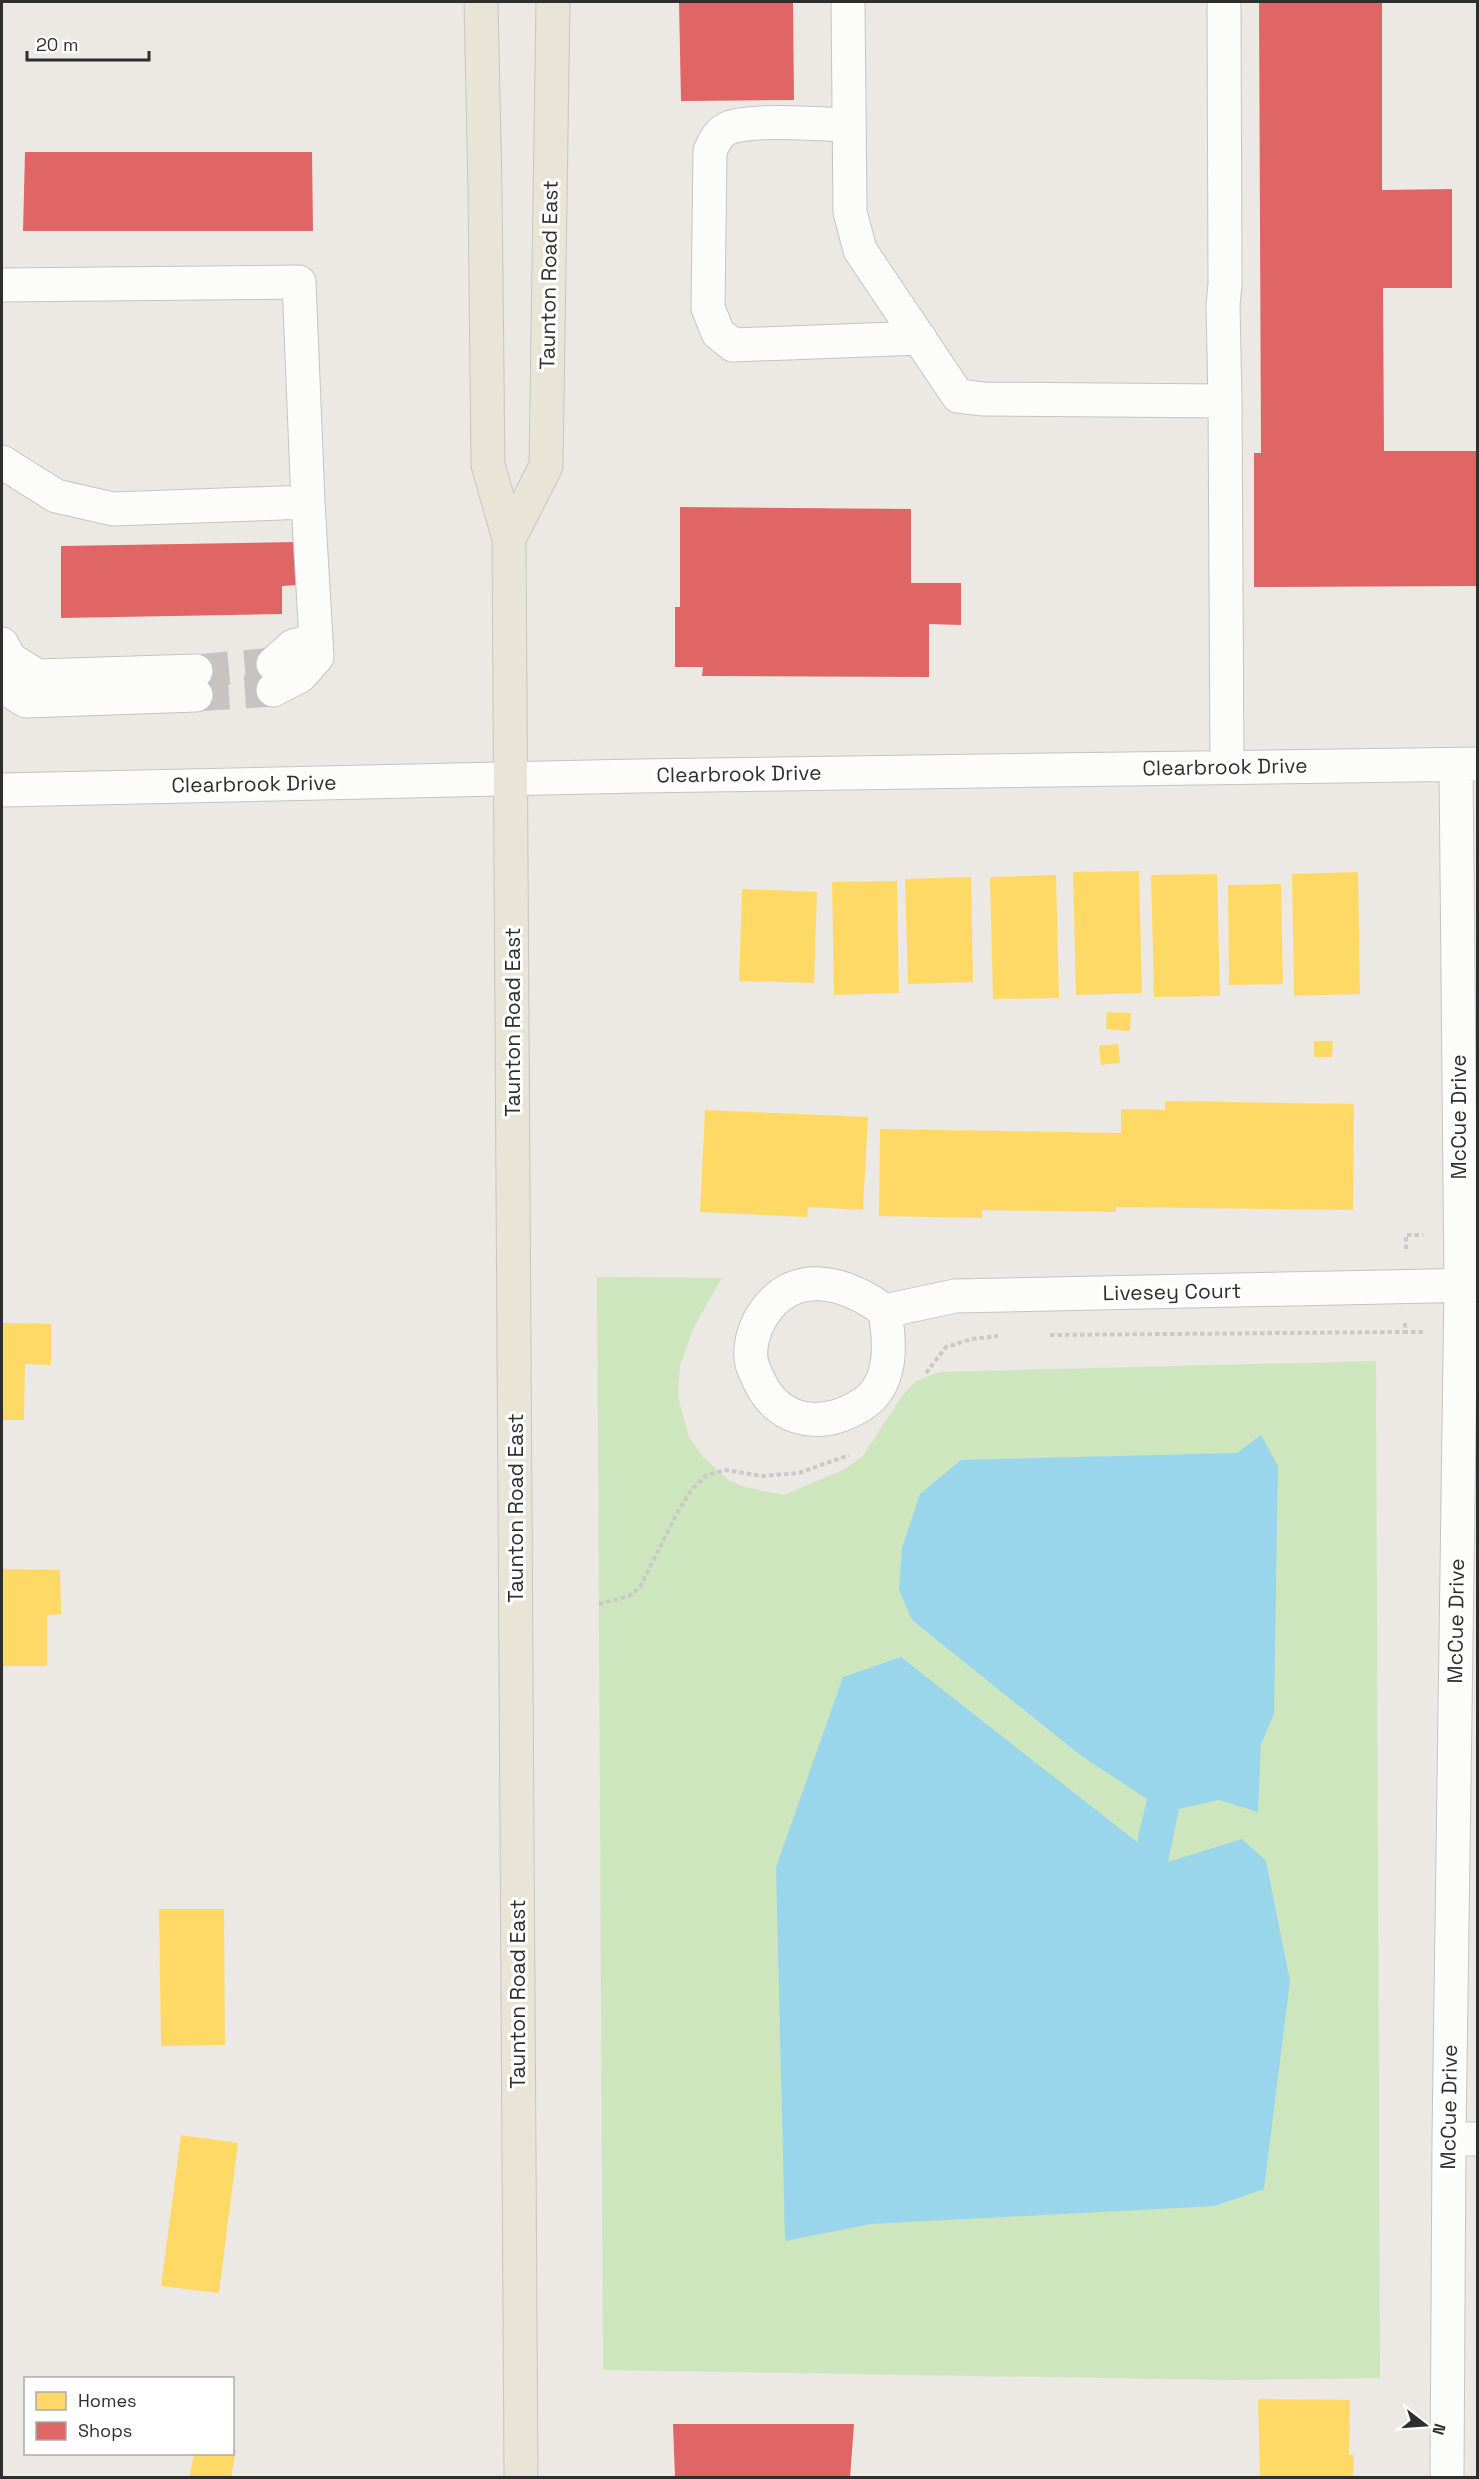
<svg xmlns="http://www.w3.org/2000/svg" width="1479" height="2479" viewBox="0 0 1479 2479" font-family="'Space Grotesk',sans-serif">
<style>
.green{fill:#cee6be}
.water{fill:#99d6ec}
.homes{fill:#ffd966}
.shops{fill:#e06666}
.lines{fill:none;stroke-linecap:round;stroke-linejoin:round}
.minor-tunnel{stroke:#c6c3c0;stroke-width:33;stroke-dasharray:33 16;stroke-linecap:butt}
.minor-casing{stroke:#c5c4c5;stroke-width:35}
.major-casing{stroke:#c6c5c4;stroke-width:35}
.path{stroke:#c9c9c8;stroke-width:4;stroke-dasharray:4.5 3;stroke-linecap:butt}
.minor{stroke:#fcfcfb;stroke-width:33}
.major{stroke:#e8e4d6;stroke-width:33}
.labels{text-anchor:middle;stroke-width:6;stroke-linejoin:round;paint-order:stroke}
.street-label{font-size:21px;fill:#2e2e2e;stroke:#fff}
</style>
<rect width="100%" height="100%" fill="#ece8e4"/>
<path class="green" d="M 597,1277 L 722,1278 L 694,1327 L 680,1366 L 678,1396 L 689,1437 L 703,1457 L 728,1480 L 745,1487 L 784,1495 L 845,1469 L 862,1457 L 902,1396 L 916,1381 L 940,1372 L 1376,1361 L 1380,2378 L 1229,2380 L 603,2370 Z"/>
<path class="water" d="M 1261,1435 L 1278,1466 L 1274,1714 L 1261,1744 L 1258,1812 L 1219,1800 L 1179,1809 L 1168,1862 L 1242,1839 L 1266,1861 L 1290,1981 L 1264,2189 L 1215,2206 L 871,2224 L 785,2241 L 776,1867 L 843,1677 L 901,1657 L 1137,1842 L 1147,1799 L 1080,1755 L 912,1620 L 899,1590 L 902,1548 L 920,1494 L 961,1460 L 1237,1453 Z"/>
<path class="homes" d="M 1139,871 L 1142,993 L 1076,995 L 1073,872 Z
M 1358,872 L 1360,994 L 1294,996 L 1292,874 Z
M 1217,874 L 1220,996 L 1154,997 L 1151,875 Z
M 1056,875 L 1059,998 L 993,999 L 990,877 Z
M 971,877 L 973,982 L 908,984 L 905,879 Z
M 897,881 L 899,993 L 834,995 L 832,882 Z
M 1281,884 L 1283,984 L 1229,985 L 1228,885 Z
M 742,889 L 817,892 L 814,983 L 739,981 Z
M 1107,1012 L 1131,1013 L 1130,1031 L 1106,1029 Z
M 1314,1041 L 1333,1041 L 1332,1057 L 1314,1057 Z
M 1118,1044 L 1120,1063 L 1101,1065 L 1099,1046 Z
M 1165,1101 L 1354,1104 L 1353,1210 L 1116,1207 L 1116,1212 L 982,1210 L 982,1218 L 879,1216 L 880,1129 L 1121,1133 L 1121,1109 L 1165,1110 Z
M 705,1110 L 868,1117 L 863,1210 L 808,1207 L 807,1217 L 700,1212 Z
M 2,1323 L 51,1324 L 51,1365 L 25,1364 L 24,1420 L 2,1420 Z
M 2,1569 L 60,1570 L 61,1614 L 47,1615 L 47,1666 L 2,1666 Z
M 159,1909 L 224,1909 L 225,2045 L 161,2046 Z
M 181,2135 L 238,2143 L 219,2293 L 161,2286 Z
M 1258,2399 L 1350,2400 L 1349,2455 L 1354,2455 L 1353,2478 L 1260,2478 Z
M 232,2449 L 236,2450 L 231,2478 L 189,2478 L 194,2454 L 232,2454 Z"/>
<path class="shops" d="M 679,2 L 793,2 L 794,100 L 681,101 Z
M 1259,2 L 1382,2 L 1382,190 L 1452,189 L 1452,288 L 1383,288 L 1384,451 L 1478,451 L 1478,586 L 1254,587 L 1254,453 L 1261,453 Z
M 25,152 L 312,152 L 313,231 L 23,231 Z
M 680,507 L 911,509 L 911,583 L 961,583 L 961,625 L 929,624 L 929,677 L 702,676 L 703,667 L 675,667 L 675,607 L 680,607 Z
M 298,542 L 298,585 L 282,586 L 282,614 L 61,618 L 61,546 Z
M 673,2424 L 854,2424 L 850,2478 L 675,2478 Z"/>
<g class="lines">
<path class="minor-tunnel" d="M 196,671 L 273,664
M 196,695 L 273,690"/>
<defs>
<path id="minor" d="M 848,2 L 850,212 L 860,250 L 958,396 L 983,399 L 1225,401
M 1224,2 L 1225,284 L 1223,305 L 1225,401 L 1227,766
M 849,125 C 819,124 757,119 731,127 C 719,131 715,140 710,151 L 708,308 L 718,333 L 733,345 L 920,338
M 2,285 L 299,282 L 308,502 L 113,509 L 56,496 L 2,462
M 2,644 L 10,659 L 38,676 L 196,671
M 273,664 L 293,646 L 316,640
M 2,686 L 26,701 L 196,695
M 273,690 L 300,676 L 317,657 L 308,502
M 2,790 L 638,776 L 1478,764
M 885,1311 C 890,1342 894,1383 863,1404 C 824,1429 780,1425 759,1381 C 757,1375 753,1369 752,1364 C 748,1348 754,1329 762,1316 C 793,1266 846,1282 885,1311 L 955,1296 L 1478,1285
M 1449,2139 L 1478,2139
M 1447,2478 L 1449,2139 L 1461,1286 L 1456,765"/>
<path id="major" d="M 481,2 L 485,189 L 488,465 L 509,539 L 521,2478
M 509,539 L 546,466 L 553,2"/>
</defs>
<use href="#minor" class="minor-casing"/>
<use href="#major" class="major-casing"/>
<path class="path" d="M 1406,1249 L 1406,1235 L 1423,1235
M 1405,1323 L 1405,1332 L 1425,1332
M 1050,1335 L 1405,1332
M 926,1373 L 946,1347 L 972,1339 L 998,1336
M 599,1604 L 629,1596 L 640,1587 L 677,1513 L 692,1489 L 707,1475 L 726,1470 L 762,1476 L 799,1473 L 849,1455"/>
<use href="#minor" class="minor"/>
<use href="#major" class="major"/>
</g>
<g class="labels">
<g class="street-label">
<text transform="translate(549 275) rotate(-89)" y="7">Taunton Road East</text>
<text transform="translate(1225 767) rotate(-1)" y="7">Clearbrook Drive</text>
<text transform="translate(739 774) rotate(-1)" y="7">Clearbrook Drive</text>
<text transform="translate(254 784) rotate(-1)" y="7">Clearbrook Drive</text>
<text transform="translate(513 1022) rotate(-90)" y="7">Taunton Road East</text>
<text transform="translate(1459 1117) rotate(-90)" y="7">McCue Drive</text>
<text transform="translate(1172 1292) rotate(-1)" y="7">Livesey Court</text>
<text transform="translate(516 1508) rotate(-90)" y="7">Taunton Road East</text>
<text transform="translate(1456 1621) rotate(-89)" y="7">McCue Drive</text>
<text transform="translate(518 1994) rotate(-90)" y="7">Taunton Road East</text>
<text transform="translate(1449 2107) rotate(-89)" y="7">McCue Drive</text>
</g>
</g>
<rect width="1479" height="2479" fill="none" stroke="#2e2e2e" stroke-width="6"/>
<rect x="24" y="2377" width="210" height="78" fill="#ffffff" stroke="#ababab" stroke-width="1.5"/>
<rect x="36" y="2392" width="30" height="18" fill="#ffd966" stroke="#ababab" stroke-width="1.5"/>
<text x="78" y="2407" font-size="18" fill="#2e2e2e">Homes</text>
<rect x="36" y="2422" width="30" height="18" fill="#e06666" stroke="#ababab" stroke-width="1.5"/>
<text x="78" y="2437" font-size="18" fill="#2e2e2e">Shops</text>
<g transform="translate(1425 2425) rotate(107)" stroke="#ffffff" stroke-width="4.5" paint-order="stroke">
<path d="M0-4.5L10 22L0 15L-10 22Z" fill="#2e2e2e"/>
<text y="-9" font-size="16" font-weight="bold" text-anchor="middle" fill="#2e2e2e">N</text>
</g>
<path d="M27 51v9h122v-9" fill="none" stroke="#2e2e2e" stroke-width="3"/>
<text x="36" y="51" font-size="18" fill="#2e2e2e" stroke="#ffffff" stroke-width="4.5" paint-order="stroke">20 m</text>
</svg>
